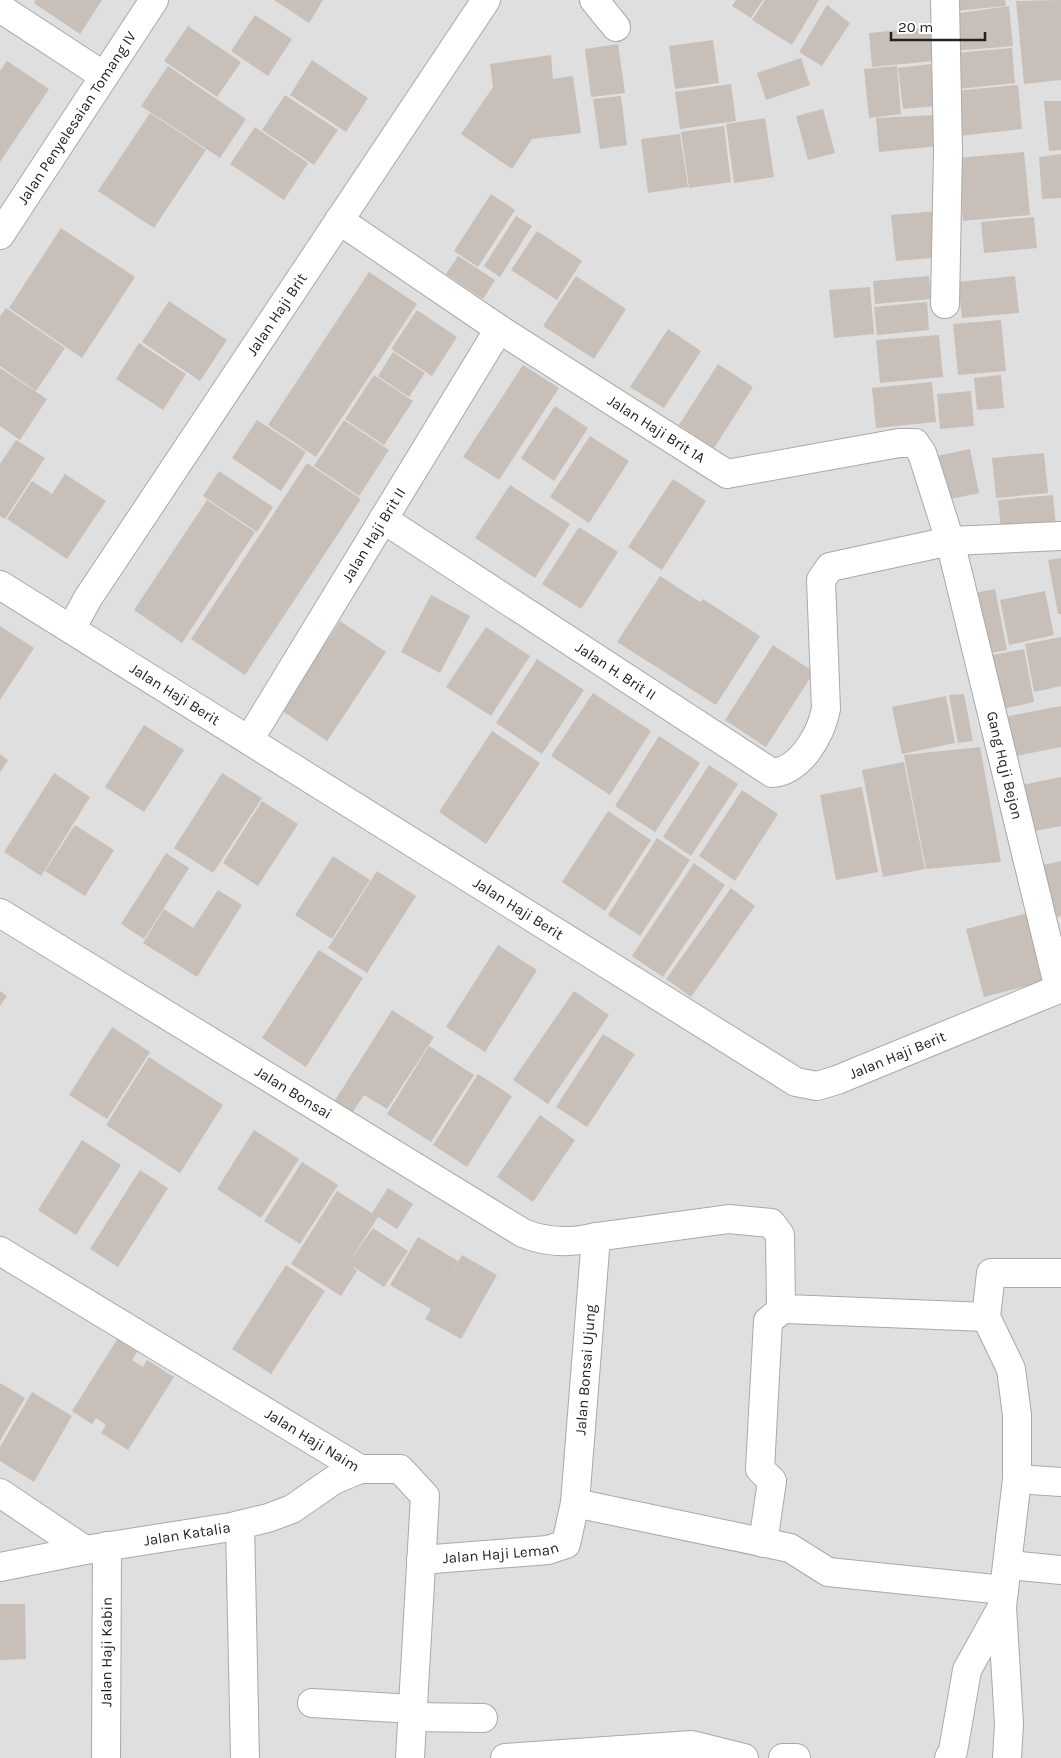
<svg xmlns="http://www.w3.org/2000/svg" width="1061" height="1758" viewBox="0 0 1061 1758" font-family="Karla,sans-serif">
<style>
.residential{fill:#e0dfdf}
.building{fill:#c7bfb8}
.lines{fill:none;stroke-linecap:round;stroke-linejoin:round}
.minor-casing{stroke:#a9a9a9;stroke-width:30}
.minor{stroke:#fff;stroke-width:28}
.labels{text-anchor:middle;stroke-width:4;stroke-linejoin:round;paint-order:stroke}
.street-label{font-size:15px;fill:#222;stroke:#fff}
</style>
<rect width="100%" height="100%" fill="#f2efe9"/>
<path class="residential" d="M 0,0 L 1061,0 L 1061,1758 L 0,1758 Z"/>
<path class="building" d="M 36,0 L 102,0 L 80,34 L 34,3 Z
M 274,0 L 323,0 L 309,23 Z
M 736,0 L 763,0 L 751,18 L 732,6 Z
M 765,0 L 819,0 L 792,45 L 752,20 Z
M 953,0 L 1005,0 L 1006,6 L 954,11 Z
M 1061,0 L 1061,80 L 1024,84 L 1016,1 Z
M 827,5 L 850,23 L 822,66 L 799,52 Z
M 1009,6 L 1013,46 L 954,51 L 953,14 Z
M 255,15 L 292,39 L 268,76 L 231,51 Z
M 188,26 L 241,62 L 217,97 L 164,61 Z
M 931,27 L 933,61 L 872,67 L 869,33 Z
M 713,40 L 719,83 L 675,89 L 669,46 Z
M 618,44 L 625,93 L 591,97 L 585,49 Z
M 1012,48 L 1015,83 L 958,89 L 954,53 Z
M 551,55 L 553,79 L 573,76 L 581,133 L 532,139 L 512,169 L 461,134 L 493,87 L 490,64 Z
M 801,58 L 810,85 L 766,100 L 757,73 Z
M 312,60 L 368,98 L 346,132 L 290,95 Z
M 7,61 L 49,89 L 0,162 L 0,71 Z
M 931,64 L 935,106 L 903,109 L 898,68 Z
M 168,66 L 246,119 L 220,158 L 141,106 Z
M 897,66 L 901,114 L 869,118 L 864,69 Z
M 731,84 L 736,121 L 680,129 L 675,92 Z
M 1018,85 L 1022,129 L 958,136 L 954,91 Z
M 285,95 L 338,130 L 314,165 L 262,130 Z
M 621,96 L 627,145 L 600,149 L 593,99 Z
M 1044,101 L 1061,101 L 1061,150 L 1049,151 Z
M 823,109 L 835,153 L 808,160 L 796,116 Z
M 150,113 L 206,150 L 154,228 L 98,191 Z
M 935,115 L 939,146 L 879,152 L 876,118 Z
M 765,118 L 774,177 L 734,183 L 726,124 Z
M 724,126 L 731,182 L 689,188 L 681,132 Z
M 255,127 L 308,163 L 284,200 L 230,164 Z
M 680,134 L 688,187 L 648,193 L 641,139 Z
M 1024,152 L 1030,215 L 963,221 L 957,158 Z
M 1061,154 L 1061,198 L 1042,199 L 1039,157 Z
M 491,194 L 515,210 L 478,267 L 454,251 Z
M 938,211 L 943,257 L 896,261 L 891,215 Z
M 516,216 L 532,226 L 500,277 L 484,266 Z
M 1034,217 L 1037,248 L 984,253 L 981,222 Z
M 61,228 L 135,277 L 82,358 L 9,308 Z
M 537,231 L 582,261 L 557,300 L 511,270 Z
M 458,256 L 495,280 L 483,299 L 446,274 Z
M 369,272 L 417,304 L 316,457 L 268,425 Z
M 576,276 L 626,309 L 594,359 L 543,326 Z
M 929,276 L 931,299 L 875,304 L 873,281 Z
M 1015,276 L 1019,313 L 962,318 L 958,282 Z
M 870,287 L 874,334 L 834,338 L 829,290 Z
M 169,301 L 227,340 L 200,381 L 142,342 Z
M 927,302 L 929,330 L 877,335 L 874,307 Z
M 6,308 L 65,348 L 36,391 L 0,366 L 0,316 Z
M 417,310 L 457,337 L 432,376 L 391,349 Z
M 1001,320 L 1006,371 L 958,375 L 953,324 Z
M 668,329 L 701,351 L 664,408 L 630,387 Z
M 939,335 L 943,377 L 880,383 L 876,340 Z
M 139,343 L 186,374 L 163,410 L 116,379 Z
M 393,352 L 425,373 L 409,397 L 378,376 Z
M 718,364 L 753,387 L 714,448 L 679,425 Z
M 523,365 L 559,388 L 499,480 L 463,457 Z
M 0,368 L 47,399 L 20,440 L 0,426 Z
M 374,375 L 413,401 L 384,445 L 345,419 Z
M 1001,375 L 1004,408 L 977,410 L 974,378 Z
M 932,382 L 936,422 L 876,428 L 872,388 Z
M 971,391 L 974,426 L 940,429 L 937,394 Z
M 555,406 L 588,428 L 554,481 L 521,458 Z
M 257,420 L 306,452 L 281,491 L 232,458 Z
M 344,420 L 389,450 L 359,496 L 314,466 Z
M 590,436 L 629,461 L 589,523 L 550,497 Z
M 16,440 L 45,458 L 5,519 L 0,516 L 0,464 Z
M 970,449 L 979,493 L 941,501 L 932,457 Z
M 1044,453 L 1048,493 L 996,498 L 992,458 Z
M 307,463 L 361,499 L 245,675 L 191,639 Z
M 219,471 L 273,507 L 257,532 L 203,496 Z
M 65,474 L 106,501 L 67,559 L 7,519 L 32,481 L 52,494 Z
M 673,479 L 706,501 L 662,570 L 628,547 Z
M 510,485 L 570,524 L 535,578 L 475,538 Z
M 1053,495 L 1058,546 L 1003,551 L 998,500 Z
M 207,500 L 255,532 L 182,643 L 134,610 Z
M 579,527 L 618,552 L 581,609 L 542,584 Z
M 1061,558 L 1061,614 L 1058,614 L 1048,560 Z
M 660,576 L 700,602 L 703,599 L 760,636 L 716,705 L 617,642 Z
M 995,589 L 1007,650 L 981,655 L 969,594 Z
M 1045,591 L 1054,635 L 1009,645 L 1000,600 Z
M 431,595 L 470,616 L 440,673 L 401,652 Z
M 340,621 L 386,652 L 327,741 L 281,710 Z
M 0,626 L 34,648 L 0,700 Z
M 486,627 L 530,656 L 491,716 L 446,687 Z
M 1061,637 L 1061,686 L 1034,692 L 1025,644 Z
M 773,645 L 814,672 L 766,747 L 725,720 Z
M 1024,649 L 1034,702 L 997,710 L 987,656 Z
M 537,659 L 584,690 L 542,754 L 496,723 Z
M 593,693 L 651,731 L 610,795 L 551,756 Z
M 964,694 L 973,741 L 958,743 L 949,695 Z
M 946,696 L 955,743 L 902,754 L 892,707 Z
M 1061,706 L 1061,747 L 1006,758 L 998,718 Z
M 144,725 L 184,750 L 144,812 L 105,787 Z
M 492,731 L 540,763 L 486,844 L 439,812 Z
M 659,736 L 700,763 L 655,832 L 615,806 Z
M 980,747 L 1001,862 L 926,869 L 904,755 Z
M 0,754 L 8,760 L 0,773 Z
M 904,762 L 925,869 L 883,877 L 862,770 Z
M 709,765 L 738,784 L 691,856 L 663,837 Z
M 54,773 L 90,797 L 41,876 L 4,852 Z
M 222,773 L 262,798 L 213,873 L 174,848 Z
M 1061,777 L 1061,826 L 1026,833 L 1017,786 Z
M 862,787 L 878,872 L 836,880 L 820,795 Z
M 742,790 L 778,814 L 735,881 L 699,856 Z
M 262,801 L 298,824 L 258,886 L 223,863 Z
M 608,811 L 651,840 L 605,911 L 562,882 Z
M 75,825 L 114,850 L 85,896 L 45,871 Z
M 657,838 L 690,860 L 640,936 L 608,915 Z
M 166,853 L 189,868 L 144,939 L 121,924 Z
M 333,856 L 370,880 L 332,939 L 295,915 Z
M 1061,861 L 1061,916 L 1049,919 L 1039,866 Z
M 694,863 L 725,885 L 663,977 L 632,956 Z
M 377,871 L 416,896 L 367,973 L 328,948 Z
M 731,888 L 755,906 L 691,997 L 666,979 Z
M 218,890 L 242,905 L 197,977 L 143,943 L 164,909 L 193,928 Z
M 1031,912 L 1049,980 L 984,997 L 966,929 Z
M 498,945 L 537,970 L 485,1052 L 446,1027 Z
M 319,950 L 363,978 L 306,1067 L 262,1038 Z
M 0,991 L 7,996 L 0,1006 Z
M 574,991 L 609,1015 L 548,1104 L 513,1080 Z
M 392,1010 L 434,1037 L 387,1109 L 364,1095 L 352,1113 L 334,1102 Z
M 112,1027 L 150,1052 L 107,1119 L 69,1095 Z
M 603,1034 L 635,1054 L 587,1127 L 556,1107 Z
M 429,1046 L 474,1075 L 431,1142 L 387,1114 Z
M 149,1057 L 223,1105 L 180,1173 L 106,1125 Z
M 478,1074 L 512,1096 L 467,1167 L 433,1145 Z
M 540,1115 L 575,1140 L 533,1202 L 497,1177 Z
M 254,1130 L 299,1159 L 261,1218 L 217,1189 Z
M 82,1140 L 121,1165 L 76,1235 L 38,1210 Z
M 302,1162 L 338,1185 L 300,1244 L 264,1221 Z
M 140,1170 L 168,1188 L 118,1267 L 90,1249 Z
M 388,1188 L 413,1204 L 397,1229 L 378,1217 L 348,1264 L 373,1228 L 408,1251 L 384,1287 L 352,1266 L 357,1271 L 341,1296 L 291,1264 L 337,1191 L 372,1213 Z
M 418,1237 L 458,1261 L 448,1279 L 462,1255 L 497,1275 L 461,1339 L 425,1319 L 431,1309 L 390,1285 Z
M 286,1265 L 325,1291 L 271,1374 L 232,1349 Z
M 123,1330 L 143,1343 L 132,1360 L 143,1367 L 147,1360 L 174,1377 L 128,1450 L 101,1433 L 106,1425 L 96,1418 L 92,1424 L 72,1411 Z
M 0,1383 L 25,1398 L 0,1441 Z
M 32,1392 L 72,1416 L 34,1482 L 0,1461 L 0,1447 Z
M 0,1604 L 25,1604 L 26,1659 L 0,1660 Z"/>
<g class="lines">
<defs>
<g id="minor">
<path d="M 594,0 L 616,27"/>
<path d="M 0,8 L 104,76"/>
<path id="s1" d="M 339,220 L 499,329 L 727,474 L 899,443 L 915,443 L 922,453 L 950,541 L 1059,989"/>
<path id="s2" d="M 0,235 L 154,0"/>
<path d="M 945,304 L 948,151 L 945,0"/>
<path id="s3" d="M 383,519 L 772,773 C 801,771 821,734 826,709 L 821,580 L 830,567 L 950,541 L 1061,536"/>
<path id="s4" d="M 0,585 L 796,1082 L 817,1086 L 837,1080 L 1061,988"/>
<path id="s5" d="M 71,629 L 88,598 L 486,0"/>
<path id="s6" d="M 249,740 L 499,329"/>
<path id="s7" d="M 0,913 L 523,1233 C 547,1243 572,1243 596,1237 L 729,1219 L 771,1223 L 780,1235 L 781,1305 L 787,1309 L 986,1317"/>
<path id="s8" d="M 0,1251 L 360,1469 L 400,1469 L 425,1496 L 410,1758"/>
<path d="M 1017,1479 L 1061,1482"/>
<path d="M 0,1493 L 85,1550"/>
<path d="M 575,1503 L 790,1548 L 828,1572 L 1004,1590"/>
<path d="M 240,1525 L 245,1758"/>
<path d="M 763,1543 L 772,1481 L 760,1469 L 768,1321 L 784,1308"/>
<path id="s9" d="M 421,1560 L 548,1550 L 566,1544 L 575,1503 L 596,1237"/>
<path d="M 1009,1565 L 1061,1570"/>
<path id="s10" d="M 0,1567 L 85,1550 L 231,1527 L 268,1518 L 292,1509 L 334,1480 L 360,1469"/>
<path d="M 312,1703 L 413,1709"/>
<path d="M 413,1717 L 483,1718"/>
<path id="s11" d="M 106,1758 L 107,1546"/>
<path d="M 505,1758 L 692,1745 L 744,1758"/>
<path d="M 783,1758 L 796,1758"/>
<path d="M 949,1758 L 953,1751 L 967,1670 L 1002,1607"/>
<path d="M 1007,1758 L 1009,1724 L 1002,1607 L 1017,1479 L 1017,1415 L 1011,1369 L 986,1317 L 991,1273 L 1061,1273"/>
</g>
</defs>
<use href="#minor" class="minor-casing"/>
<use href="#minor" class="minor"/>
</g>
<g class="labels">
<g class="street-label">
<text dy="5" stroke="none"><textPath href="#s2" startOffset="140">Jalan Penyelesaian Tomang IV</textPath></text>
<text dy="5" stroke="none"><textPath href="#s5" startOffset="376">Jalan Haji Brit</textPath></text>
<text dy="5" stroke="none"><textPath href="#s1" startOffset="380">Jalan Haji Brit 1A</textPath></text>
<text dy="5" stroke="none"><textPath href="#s6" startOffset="240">Jalan Haji Brit II</textPath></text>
<text dy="5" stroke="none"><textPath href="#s3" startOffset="278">Jalan H. Brit II</textPath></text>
<text dy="5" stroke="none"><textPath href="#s4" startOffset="206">Jalan Haji Berit</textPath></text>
<text dy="5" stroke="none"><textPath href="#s1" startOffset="990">Gang Hqji Bejon</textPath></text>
<text dy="5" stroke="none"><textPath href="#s4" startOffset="611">Jalan Haji Berit</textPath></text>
<text dy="5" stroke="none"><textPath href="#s4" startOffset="1046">Jalan Haji Berit</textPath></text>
<text dy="5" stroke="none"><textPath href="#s7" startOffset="344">Jalan Bonsai</textPath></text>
<text dy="5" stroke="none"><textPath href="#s9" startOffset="322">Jalan Bonsai Ujung</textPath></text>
<text dy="5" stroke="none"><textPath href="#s8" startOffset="365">Jalan Haji Naim</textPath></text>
<text dy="5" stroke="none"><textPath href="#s10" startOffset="190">Jalan Katalia</textPath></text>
<text dy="5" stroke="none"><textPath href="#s9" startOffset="80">Jalan Haji Leman</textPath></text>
<text dy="5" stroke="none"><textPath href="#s11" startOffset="106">Jalan Haji Kabin</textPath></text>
</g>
</g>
<path d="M891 32v8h94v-8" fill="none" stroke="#222222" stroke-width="2.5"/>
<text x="898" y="32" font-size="15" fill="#222222" stroke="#ffffff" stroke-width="4" paint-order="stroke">20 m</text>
</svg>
